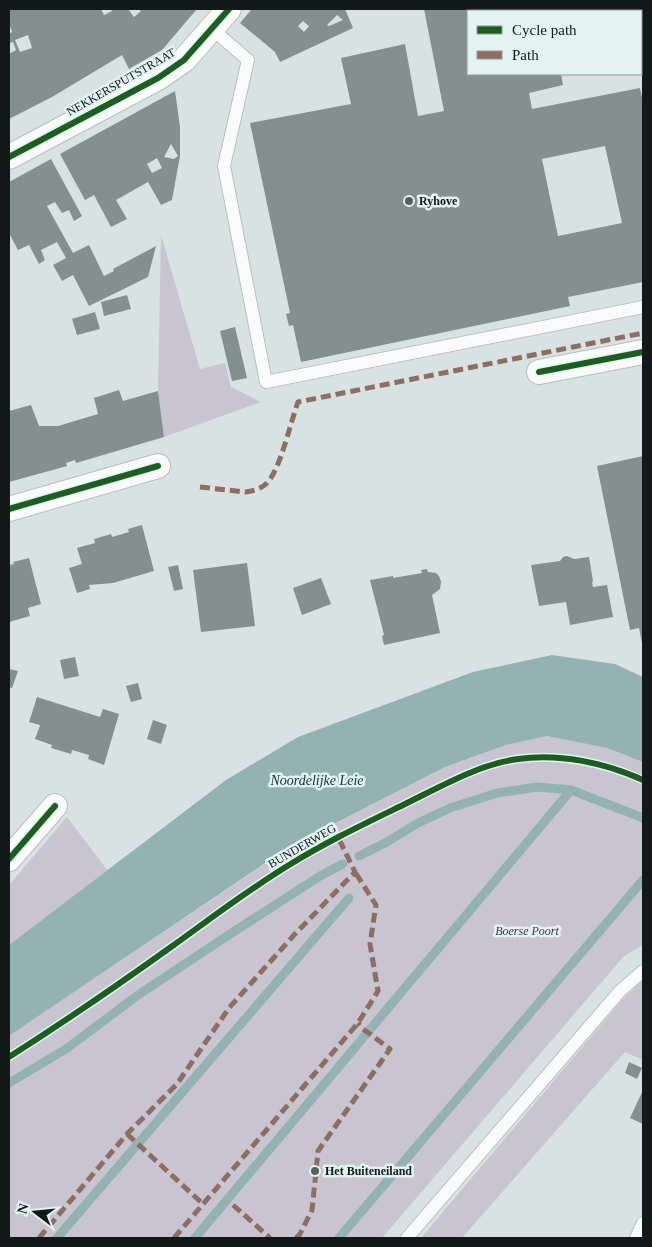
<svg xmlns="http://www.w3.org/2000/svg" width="652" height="1247" viewBox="0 0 652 1247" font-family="Georgia,serif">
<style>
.green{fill:#c9c5d0}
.water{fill:#95b2b2}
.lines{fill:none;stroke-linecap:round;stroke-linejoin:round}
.stream{stroke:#95b2b2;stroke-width:9}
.building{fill:#848f8f;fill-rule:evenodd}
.service-casing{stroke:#b8bfbe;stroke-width:14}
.minor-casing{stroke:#b8bfbe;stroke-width:26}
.service{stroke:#f9fbfb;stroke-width:12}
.minor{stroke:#f9fbfb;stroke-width:24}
.quiet{stroke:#8d6e63;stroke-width:5;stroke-dasharray:10 5;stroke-linecap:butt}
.cycleway-casing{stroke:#e2f3f2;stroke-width:9}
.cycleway{stroke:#1b5e20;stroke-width:6}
.poi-dot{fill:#585f5f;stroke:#e2f3f2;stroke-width:2}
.labels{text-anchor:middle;stroke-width:5;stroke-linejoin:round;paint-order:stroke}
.street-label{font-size:12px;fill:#131818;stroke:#e2f3f2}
.poi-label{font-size:12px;font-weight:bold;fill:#131818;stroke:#e2f3f2;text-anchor:start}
.park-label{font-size:12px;font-style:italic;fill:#472a4e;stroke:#e2f3f2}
.water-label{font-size:14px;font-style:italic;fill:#0a3232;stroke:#e2f3f2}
</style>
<rect width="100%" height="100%" fill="#d8e2e2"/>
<path class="green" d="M 161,235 L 200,369 L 225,363 L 231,387 L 261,402 L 164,437 L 158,391 Z
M 547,736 L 607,748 L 643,762 L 643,945 L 624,956 L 382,1238 L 9,1238 L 9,1036 L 290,847 L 445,767 L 506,745 Z
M 67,817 L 108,871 L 9,945 L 9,885 Z
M 643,980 L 643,1060 L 625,1052 L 462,1238 L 421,1238 L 622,1000 Z"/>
<path class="water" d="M 552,655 L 615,664 L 643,677 L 643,762 L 607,748 L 547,736 L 506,745 L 445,767 L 289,847 L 9,1036 L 9,945 L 226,780 L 298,737 L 473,672 Z"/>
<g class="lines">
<path class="stream" d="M 359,856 L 387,842 L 418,823 L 450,808 L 497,793 L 537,787 L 571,790 L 643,818
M 9,1083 L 66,1049 L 138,995 L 221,940 L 320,876 L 343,864
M 57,1238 L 349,898
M 195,1238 L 571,790
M 339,1238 L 643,880"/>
</g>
<path class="building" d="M 9,9 L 101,9 L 104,15 L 112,11 L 111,9 L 128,9 L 134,17 L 141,11 L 139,9 L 197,9 L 162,50 L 129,69 L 122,55 L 52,97 L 9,119 L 9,54 L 16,50 L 13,42 L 10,43 L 9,38 L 9,34 L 12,32 L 9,23 ZM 28,35 L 32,48 L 20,52 L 15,40 Z
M 252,9 L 338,9 L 339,10 L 345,9 L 353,28 L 280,62 L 275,52 L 240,23 ZM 337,15 L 343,20 L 329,26 L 327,25 ZM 303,21 L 309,26 L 304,32 L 298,26 Z
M 424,9 L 622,9 L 622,11 L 468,11 L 468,74 L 561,74 L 563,85 L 529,93 L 532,109 L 640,88 L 643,102 L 643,282 L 568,297 L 570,306 L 301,362 L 293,325 L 289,326 L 286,314 L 290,313 L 250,123 L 351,104 L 341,58 L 405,44 L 418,116 L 444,111 ZM 605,146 L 622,223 L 558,236 L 542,159 Z
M 175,91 L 180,127 L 180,156 L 172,200 L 161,205 L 148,182 L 116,200 L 127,219 L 111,227 L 94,195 L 85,200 L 60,154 ZM 171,144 L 178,156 L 174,159 L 164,157 ZM 157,158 L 162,168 L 152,173 L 147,164 Z
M 51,159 L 82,216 L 74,221 L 69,210 L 62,213 L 55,202 L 47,206 L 73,253 L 89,245 L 104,276 L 114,271 L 113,269 L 156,246 L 148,277 L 89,306 L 73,275 L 62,281 L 53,265 L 66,258 L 57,242 L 41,250 L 45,260 L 39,264 L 29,245 L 18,250 L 9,233 L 9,182 Z
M 127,295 L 131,309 L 104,316 L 101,302 Z
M 95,312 L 100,329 L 77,335 L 72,319 Z
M 235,327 L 247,378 L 232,381 L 220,331 Z
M 119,390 L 123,401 L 158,391 L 164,437 L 76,463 L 75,460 L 66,463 L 67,466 L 9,482 L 9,411 L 31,405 L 39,426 L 58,426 L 98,414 L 94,398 Z
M 643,456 L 643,643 L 642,643 L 639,628 L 630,630 L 597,466 Z
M 142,525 L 154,571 L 113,583 L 89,585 L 90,589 L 77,593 L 69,568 L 82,564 L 77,548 L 95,543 L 94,539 L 101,537 L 111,534 L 112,537 L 129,532 L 128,529 Z
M 567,556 L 574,559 L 589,557 L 593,581 L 592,582 L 593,587 L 607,585 L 613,617 L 570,625 L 566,602 L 539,606 L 531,565 L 560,561 L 563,557 Z
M 29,558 L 41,604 L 28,608 L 30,616 L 9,622 L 9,565 L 14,564 L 13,562 Z
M 247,563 L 255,626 L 201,632 L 193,570 Z
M 178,565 L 183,589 L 174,591 L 168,567 Z
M 427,569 L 428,572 L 436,573 L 439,576 L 441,582 L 440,589 L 432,595 L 440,633 L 384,645 L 382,636 L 384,635 L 370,580 L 393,576 L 393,578 L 422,573 L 421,570 Z
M 321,578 L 331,604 L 302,615 L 293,588 Z
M 75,657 L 79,676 L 64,679 L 60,660 Z
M 9,669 L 18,671 L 12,688 L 9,687 Z
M 138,683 L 142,699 L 131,702 L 126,686 Z
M 37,697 L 100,717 L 103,709 L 119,714 L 104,765 L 88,759 L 89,755 L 72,750 L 71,754 L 51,748 L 52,745 L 35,739 L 40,725 L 29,722 Z
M 153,720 L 167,725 L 161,744 L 147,739 Z
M 629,1062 L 642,1068 L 637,1079 L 625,1073 Z
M 643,1090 L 643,1124 L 630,1118 Z"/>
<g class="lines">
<defs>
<path id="service" d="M 212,29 L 248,60 L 224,166 L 266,382 L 643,307
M 407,1238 L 620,991 L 643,971
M 636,1238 L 643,1223"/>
<path id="minor" d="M 643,9 L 643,10
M 9,157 L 158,78 L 184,60 L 229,9
M 539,372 L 643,352
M 9,509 L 158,466
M 9,859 L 55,806"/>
</defs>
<use href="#service" class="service-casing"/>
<use href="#minor" class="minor-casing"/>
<use href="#service" class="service"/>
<use href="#minor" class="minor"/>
<path class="quiet" d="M 200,487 L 245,492 C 253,491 261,489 267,483 C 280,470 291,421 298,402 L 643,333
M 127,1134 L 203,1204
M 233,1205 L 270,1238
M 39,1238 L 127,1134 L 177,1084 L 229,1008 L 294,935 L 355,872 L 338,837
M 174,1238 L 358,1023 L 378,991 L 370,944 L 376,905 L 355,872
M 296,1238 L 300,1234 L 312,1210 L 318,1151 L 390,1049 L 363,1029 L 358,1023"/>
<defs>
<path id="cycleway" d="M 9,157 L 158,78 L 184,60 L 229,9
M 539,372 L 643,352
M 9,509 L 158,466
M 9,859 L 55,806
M 9,1057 C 64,1022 118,985 171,947 C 210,919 248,890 289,865 C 326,842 364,824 403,805 C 438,788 479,764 518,759 C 560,753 605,763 643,780"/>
</defs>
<use href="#cycleway" class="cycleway-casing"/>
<use href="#cycleway" class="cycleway"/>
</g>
<g class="poi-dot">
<circle cx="409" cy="201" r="5"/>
<circle cx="315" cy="1171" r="5"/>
</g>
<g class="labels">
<g class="street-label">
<text transform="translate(121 82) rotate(-30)" y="4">NEKKERSPUTSTRAAT</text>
<text transform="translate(302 846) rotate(-30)" y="4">BUNDERWEG</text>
</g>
<g class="poi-label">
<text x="419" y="205">Ryhove</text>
<text x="325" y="1175">Het Buiteneiland</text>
</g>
<g class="park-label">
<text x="527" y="935">Boerse Poort</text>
</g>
<g class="water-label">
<text x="317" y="785">Noordelijke Leie</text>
</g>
</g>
<rect width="652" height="1247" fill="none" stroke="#131818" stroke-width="20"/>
<rect x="467" y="10" width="175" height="65" fill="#e2f3f2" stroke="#8f9b9b"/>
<rect x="477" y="26" width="25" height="8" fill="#1b5e20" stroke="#8f9b9b"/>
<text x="512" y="35" font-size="15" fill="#131818">Cycle path</text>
<rect x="477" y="51" width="25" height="8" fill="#8d6e63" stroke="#8f9b9b"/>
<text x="512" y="60" font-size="15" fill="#131818">Path</text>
<g transform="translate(35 1212) rotate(286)" stroke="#e2f3f2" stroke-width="4" paint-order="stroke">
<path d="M0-4L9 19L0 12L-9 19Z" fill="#131818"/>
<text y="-8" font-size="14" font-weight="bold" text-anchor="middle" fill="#131818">N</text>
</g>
</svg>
